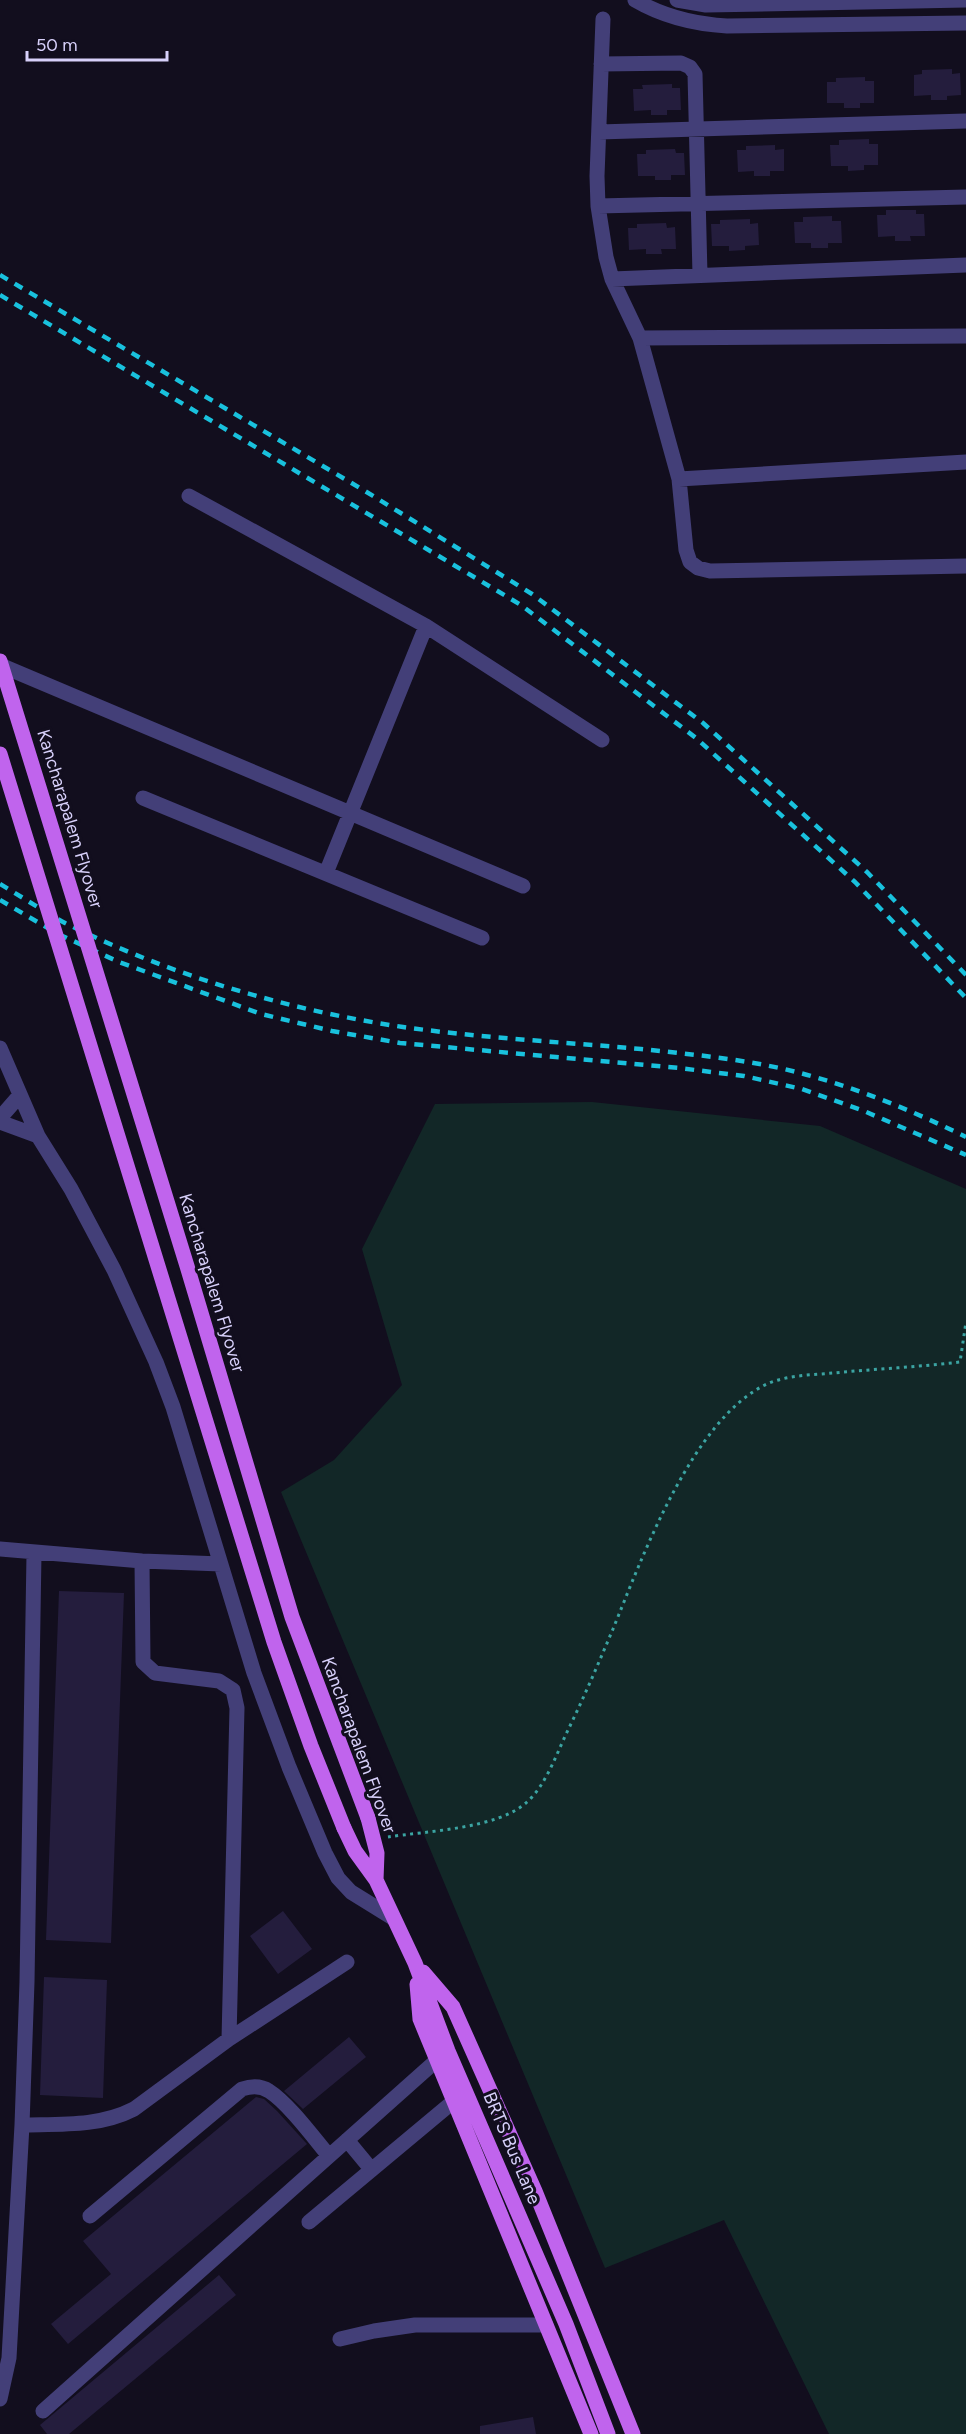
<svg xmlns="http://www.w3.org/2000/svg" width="966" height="2434" viewBox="0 0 966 2434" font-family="Figtree,sans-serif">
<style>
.green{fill:#122727}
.building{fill:#241d3d}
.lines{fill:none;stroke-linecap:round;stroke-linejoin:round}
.path{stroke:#3ba4a2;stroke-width:3;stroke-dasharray:3 4.5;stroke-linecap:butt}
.minor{stroke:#433f78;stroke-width:15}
.major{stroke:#c064ed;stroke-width:15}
.rail{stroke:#19c1dd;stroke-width:4.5;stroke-dasharray:9 8;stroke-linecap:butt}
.major-bridge{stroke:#c064ed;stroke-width:15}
.labels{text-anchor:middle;stroke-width:6;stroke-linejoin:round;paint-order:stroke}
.street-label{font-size:18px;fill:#d7d0fa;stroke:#120e1e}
</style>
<rect width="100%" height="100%" fill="#120e1e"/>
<path class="green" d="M 592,1102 L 820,1126 L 966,1189 L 966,2434 L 829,2434 L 724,2220 L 605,2268 L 281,1492 L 334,1460 L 402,1385 L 362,1249 L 435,1104 Z"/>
<path class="building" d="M 952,69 L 952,74 L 960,73 L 961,95 L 947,96 L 947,100 L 931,100 L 931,95 L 914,96 L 914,75 L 922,74 L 922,70 Z
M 865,77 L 865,81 L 874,81 L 874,103 L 860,103 L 860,108 L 844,108 L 844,103 L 827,103 L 827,82 L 836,82 L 836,78 Z
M 672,84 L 672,88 L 680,88 L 681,110 L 667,110 L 667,115 L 651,115 L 651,110 L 634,111 L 633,89 L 643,89 L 642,85 Z
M 869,139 L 869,144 L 878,144 L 878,165 L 864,165 L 864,170 L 848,171 L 848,166 L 831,166 L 830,145 L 839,145 L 839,140 Z
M 775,145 L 775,150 L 784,149 L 784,171 L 770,171 L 770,176 L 754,176 L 754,171 L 738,172 L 737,150 L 746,150 L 746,146 Z
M 675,149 L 676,153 L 684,153 L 685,175 L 671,175 L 671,180 L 655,180 L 655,176 L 638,176 L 637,154 L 646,154 L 646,150 Z
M 886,210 L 916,210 L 916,214 L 924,214 L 925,236 L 910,236 L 911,241 L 895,241 L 895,236 L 878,237 L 877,215 L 886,215 Z
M 832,216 L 832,221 L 841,221 L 842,243 L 828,243 L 828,248 L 811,248 L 811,243 L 795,243 L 794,222 L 803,222 L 803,217 Z
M 750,219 L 750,224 L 758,223 L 759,245 L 745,246 L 745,250 L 729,251 L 729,246 L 712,246 L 711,224 L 720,224 L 720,220 Z
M 666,223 L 667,228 L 675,227 L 676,249 L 661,249 L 662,254 L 646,254 L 646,249 L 629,250 L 628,228 L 637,228 L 637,224 Z
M 59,1591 L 124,1593 L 111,1943 L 46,1940 Z
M 283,1911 L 312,1949 L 278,1974 L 250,1936 Z
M 44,1977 L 107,1980 L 103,2098 L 40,2095 Z
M 349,2037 L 366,2057 L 303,2109 L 284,2091 Z
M 256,2097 L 264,2099 L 277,2111 L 307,2144 L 68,2344 L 51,2324 L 111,2274 L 83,2241 Z
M 219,2275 L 236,2295 L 69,2434 L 47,2434 L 40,2425 Z
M 533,2417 L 536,2434 L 480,2434 L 480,2426 Z"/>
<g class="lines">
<path class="path" d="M 388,1837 C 426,1831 498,1829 527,1802 C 547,1784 557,1752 569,1728 C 585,1695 599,1662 613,1629 C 642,1558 693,1418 767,1384 C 787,1375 812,1375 833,1373 C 875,1369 918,1367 960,1362 L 966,1322"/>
<path class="minor" d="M 635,0 C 664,17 694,24 727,26 L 966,23
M 677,0 L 706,5 L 966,0
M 603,19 L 597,176 L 598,206 L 606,257 L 612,279 L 640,338 L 679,479 L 686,550 L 690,562 L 698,568 L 710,571 L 966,566
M 601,64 L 681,63 L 690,67 L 695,74 L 700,275
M 599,132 L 966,121
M 598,206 L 966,197
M 612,279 L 966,265
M 640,338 L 966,336
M 679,479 L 966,462
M 189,496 L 426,626 L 602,740
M 0,665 L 523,886
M 143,798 L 482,938
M 326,873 L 426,626
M 0,1048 L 38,1136 L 71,1189 L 114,1270 L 156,1362 L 173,1407 L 254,1673 L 289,1767 L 325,1853 L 338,1878 L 351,1892 L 393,1918
M 0,1118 L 20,1095
M 0,1122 L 38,1136
M 0,1549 L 142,1561 L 221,1564
M 142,1561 L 143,1662 L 155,1673 L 219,1681 L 233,1690 L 237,1708 L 229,2039
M 22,2125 L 27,1982 L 34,1554
M 347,2140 L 371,2169
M 90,2216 L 242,2089 C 251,2086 260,2085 269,2091 C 288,2103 314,2138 329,2156
M 309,2222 L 454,2101
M 340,2339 L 374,2331 L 415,2325 L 546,2325
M 0,2399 L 9,2358 L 22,2125 C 60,2124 99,2127 134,2109 L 229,2039 L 347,1962
M 43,2411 L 437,2060"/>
<path class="major" d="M 368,1818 L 377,1853 L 376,1880
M 344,1828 L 355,1851 L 376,1880 L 415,1963 L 448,2051 L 566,2324 L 608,2434
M 423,1972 L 453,2007 L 535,2191 L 633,2434
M 417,1984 L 420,2019 L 591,2434"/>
<path class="rail" d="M 0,275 L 365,491 L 532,594 L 703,723 L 867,872 L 966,975
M 0,295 L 521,605 L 696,738 L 855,882 L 966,998
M 0,884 C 22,897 43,911 65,923 C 170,975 287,1010 403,1027 C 482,1038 562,1042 641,1049 C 697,1055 756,1060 811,1076 C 865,1091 915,1112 966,1137
M 0,900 L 58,934 L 119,962 L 261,1014 L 332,1031 L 400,1043 L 679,1068 L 744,1076 L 802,1089 L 864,1111 L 966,1155"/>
<path class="major-bridge" d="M 0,661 L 187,1266 L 292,1617 L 368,1818
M 0,754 L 274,1642 L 311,1746 L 344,1828"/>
</g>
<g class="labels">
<g class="street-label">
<text transform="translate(70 819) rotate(73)" y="6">Kancharapalem Flyover</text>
<text transform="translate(212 1283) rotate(73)" y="6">Kancharapalem Flyover</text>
<text transform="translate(359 1745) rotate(70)" y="6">Kancharapalem Flyover</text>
<text transform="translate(512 2148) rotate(67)" y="6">BRTS Bus Lane</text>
</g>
</g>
<path d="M27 51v9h140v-9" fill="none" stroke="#d7d0fa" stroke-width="3"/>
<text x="36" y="51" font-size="18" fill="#d7d0fa" stroke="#120e1e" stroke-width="4.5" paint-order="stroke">50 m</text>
</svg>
